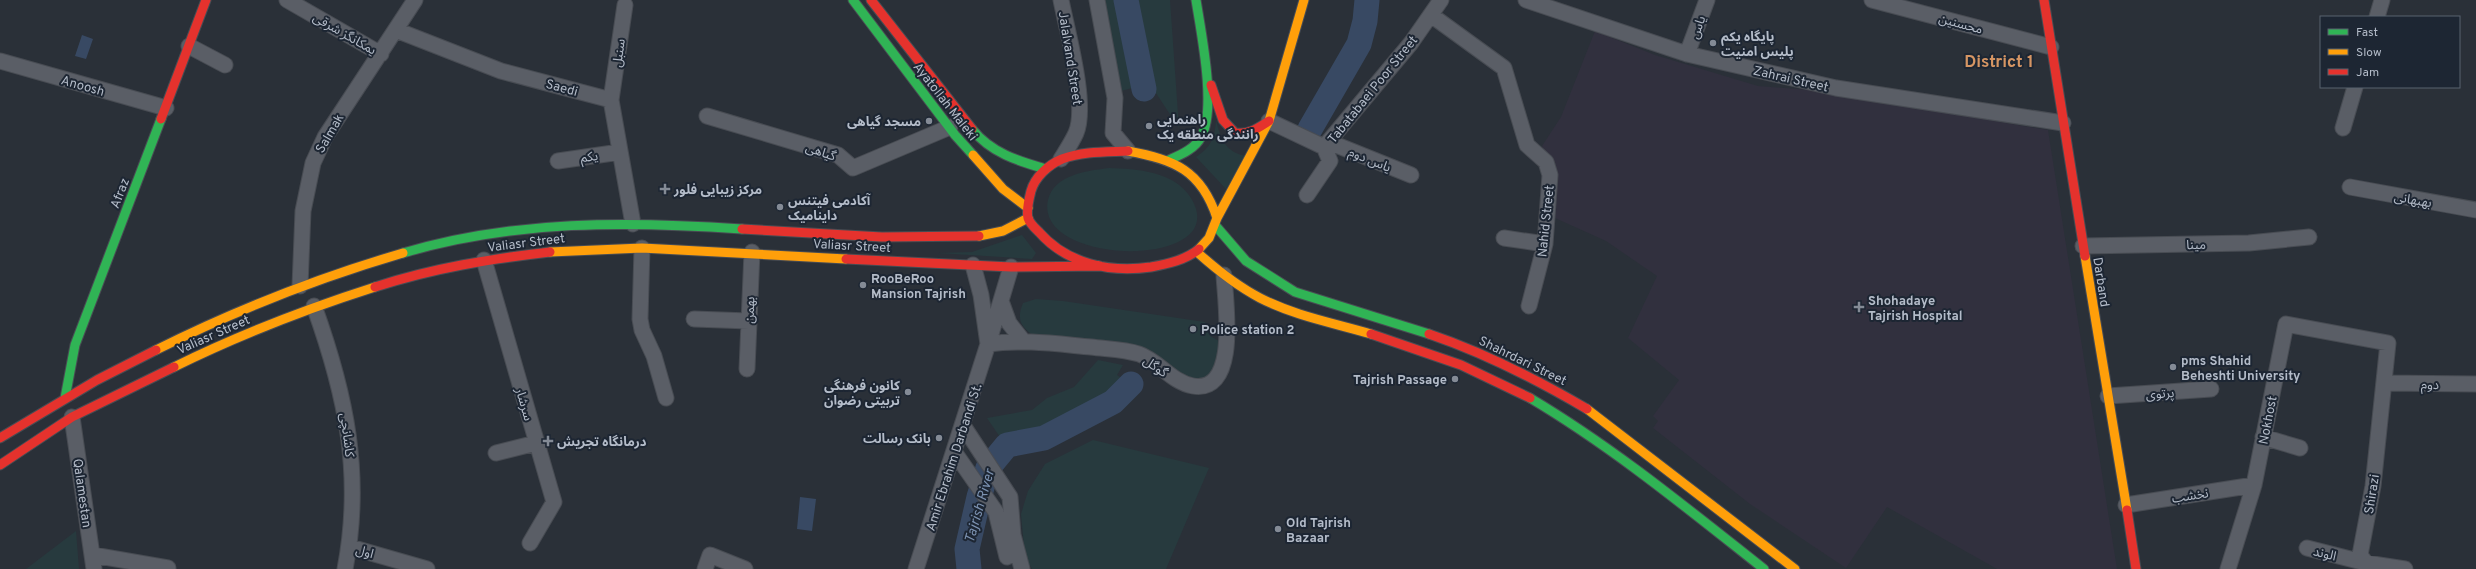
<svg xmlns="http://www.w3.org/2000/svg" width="2476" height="569" viewBox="0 0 2476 569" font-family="Overpass,'Noto Sans Arabic',sans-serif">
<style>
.medical{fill:#31303e}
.green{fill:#273a3e}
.water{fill:#384963}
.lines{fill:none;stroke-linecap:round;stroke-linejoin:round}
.river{stroke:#384963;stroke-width:25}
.street-casing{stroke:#484c53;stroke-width:17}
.fast-casing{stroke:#484c53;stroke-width:11}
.slow-casing{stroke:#484c53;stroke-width:11}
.jam-casing{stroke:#484c53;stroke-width:11}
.street{stroke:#5a5e66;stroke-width:15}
.fast{stroke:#30b455;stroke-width:9}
.slow{stroke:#ff9f0a;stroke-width:9}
.jam{stroke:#e5322d;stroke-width:9}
.poi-dot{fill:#848b96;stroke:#1d2633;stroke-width:1.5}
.labels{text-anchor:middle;stroke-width:4;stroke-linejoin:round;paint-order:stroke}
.street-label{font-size:13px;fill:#b4bcc9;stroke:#1d2633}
.poi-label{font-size:13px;font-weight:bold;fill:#b4bcc9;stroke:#1d2633;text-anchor:start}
.water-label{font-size:14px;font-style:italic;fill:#7c92b1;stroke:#1d2633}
.district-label{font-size:17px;font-weight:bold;fill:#d59563;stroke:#1d2633}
</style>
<rect width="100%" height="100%" fill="#2a3038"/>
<path class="medical" d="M 1595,31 L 1655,55 L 1758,86 L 1812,90 L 2048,130 L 2117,569 L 1997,569 L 1887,507 L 1846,568 L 1750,504 L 1653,428 L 1658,421 L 1653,416 L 1679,380 L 1628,338 L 1657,276 L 1606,241 L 1555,218 L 1556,178 L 1542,146 L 1561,117 Z"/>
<path class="green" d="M 1105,0 L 1121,0 L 1136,87 L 1121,91 Z
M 1132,0 L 1170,0 L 1179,128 L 1150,84 Z
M 1216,120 C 1221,140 1226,153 1247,156 L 1226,189 L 1196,157 C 1211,147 1215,138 1216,120 Z
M 1109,168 C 1137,169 1174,171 1191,198 C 1235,270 1033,267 1048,200 C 1054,174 1088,171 1109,168 Z
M 1022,235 L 1036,253 L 1032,259 L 938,253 L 972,252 Z
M 1036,299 L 1063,301 L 1205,322 L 1210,336 L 1219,341 L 1217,363 L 1206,379 L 1189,380 L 1152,355 L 1036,337 C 1021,328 1016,320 1023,303 Z
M 1098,360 L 1123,365 L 1117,375 L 1127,382 C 1097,417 1047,432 1004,443 L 987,418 L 1032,410 L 1047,398 L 1074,387 Z
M 1093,440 L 1209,468 L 1166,569 L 1032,569 L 1025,557 L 1021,514 L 1028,491 L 1045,464 Z
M 76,531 L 79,569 L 26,569 Z"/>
<path class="water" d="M 82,35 L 93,39 L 86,59 L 75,56 Z
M 800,497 L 816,499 L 812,531 L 797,529 Z"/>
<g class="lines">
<path class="river" d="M 1126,0 L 1144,89
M 1310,129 L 1359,44 L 1365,21 L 1367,0
M 969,569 L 967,549 L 979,497 L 988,468 L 1007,445 L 1044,438 L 1113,402 L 1131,384"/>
<defs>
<path id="street" d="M 287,0 L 381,54
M 1097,0 L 1115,98 L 1113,133 L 1128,151
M 1526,0 L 1687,54 L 1836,88 L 2063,123
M 1872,0 L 2051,47
M 625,5 L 611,100 L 633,224
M 1431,15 L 1504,68 L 1527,145 L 1546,162 L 1550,175 L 1545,244 L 1529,306
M 2377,17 L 2382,0
M 396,30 L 501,71 L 611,100
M 189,46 L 225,65
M 1687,54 L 1707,0
M 0,61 L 166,108
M 707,116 L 838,155 L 853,168 L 950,127
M 1269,121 L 1324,147 L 1411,43 L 1441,0
M 2343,128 L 2355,87
M 1329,142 L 1411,175
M 1061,159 C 1066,151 1072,142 1076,133 C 1088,105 1067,31 1061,0
M 558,161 L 620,152
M 2350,187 L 2476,210
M 1307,195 L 1330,161 L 1324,147
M 1504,238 L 1545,244
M 2083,246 L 2249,243 L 2309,237
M 642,248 L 640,319 L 642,330 L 654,356 L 666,398
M 484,260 L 554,502 L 530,543
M 1011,267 L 988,344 C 1022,339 1057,344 1091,347 C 1106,349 1124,349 1139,354 C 1159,361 1171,382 1193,386 C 1240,394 1225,300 1224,275
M 300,286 L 303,211 L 313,163 L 325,137 L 415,0
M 1001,301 L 1009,323 L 1024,342
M 314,306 C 346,395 363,475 345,569
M 694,319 L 749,321
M 747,369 L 752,252
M 2385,383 L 2476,384
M 2108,396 L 2211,389
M 72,417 L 94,569
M 964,427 L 1010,497 L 1013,535 L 1022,569
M 2263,437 L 2300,448
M 496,453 L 536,443
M 955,453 L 996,512 L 1007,557
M 2126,505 L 2254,485
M 350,547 L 427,569
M 2307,548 L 2366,563
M 93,555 L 168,568
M 705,569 L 710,555 L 745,569
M 916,569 L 988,344 L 981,295 L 973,265
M 2228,569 L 2254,485 L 2286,324 L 2388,343 L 2373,486 L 2360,555 L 2366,563 L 2405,569"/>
<path id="fast" d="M 853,0 L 955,135 L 973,155
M 972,129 C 991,153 1018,161 1046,169
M 1169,160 C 1180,155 1195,149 1201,137 C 1217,109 1201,32 1196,0
M 1215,225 L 1246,261 L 1295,292 L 1429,334
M 403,253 C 513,220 629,221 742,229
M 65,398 L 75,345 L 161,119
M 1530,398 C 1614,448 1688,509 1764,569"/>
<path id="slow" d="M 1128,151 C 1175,160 1201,170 1217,218 L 1209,238 L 1199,249
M 973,155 L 1003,189 L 1028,208
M 1217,218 L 1269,121 L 1304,0
M 979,236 L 1003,231 L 1028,218
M 550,252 L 642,248 L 846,259
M 1198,253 C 1217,270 1237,286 1260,298 C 1295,316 1334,323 1371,334
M 2085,256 L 2127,510
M 156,350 C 236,310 318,278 403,253
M 174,367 C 239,335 306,309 375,287
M 1587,409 L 1795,569"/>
<path id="jam" d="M 871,0 L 972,129
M 2044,0 L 2085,256
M 1211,85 L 1223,120 L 1235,133 C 1249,135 1258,128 1269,121
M 161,119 L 206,0
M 1128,151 C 1106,152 1083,151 1062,159 C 1048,165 1035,177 1031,191 C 1029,199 1026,210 1028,218 C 1030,224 1035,228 1039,232 C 1067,264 1110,273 1151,267 C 1167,264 1186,260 1199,249
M 742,229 L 882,237 L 979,236
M 846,259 L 1011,267 L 1100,266
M 375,287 C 433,268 490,259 550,252
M 1371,334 L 1461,365 L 1530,398
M 1429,334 C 1485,353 1536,379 1587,409
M 0,438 L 97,380 L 156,350
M 0,465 L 72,417 L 174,367
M 2127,510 L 2136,569"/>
</defs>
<use href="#street" class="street-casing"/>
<use href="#fast" class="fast-casing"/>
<use href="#slow" class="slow-casing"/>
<use href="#jam" class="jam-casing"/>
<use href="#street" class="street"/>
<use href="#fast" class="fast"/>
<use href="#slow" class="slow"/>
<use href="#jam" class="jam"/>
</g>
<g class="poi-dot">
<circle cx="1713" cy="43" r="4"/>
<circle cx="929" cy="121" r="4"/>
<circle cx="1149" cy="126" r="4"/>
<path d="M663 183h4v4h4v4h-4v4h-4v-4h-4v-4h4z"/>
<circle cx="780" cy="207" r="4"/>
<circle cx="863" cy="285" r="4"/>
<path d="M1857 301h4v4h4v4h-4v4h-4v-4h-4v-4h4z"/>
<circle cx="1193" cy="329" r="4"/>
<circle cx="2173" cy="367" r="4"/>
<circle cx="1455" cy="379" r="4"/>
<circle cx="908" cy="392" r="4"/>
<circle cx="939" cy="438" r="4"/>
<path d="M546 435h4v4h4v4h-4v4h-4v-4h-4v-4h4z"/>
<circle cx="1278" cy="529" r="4"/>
</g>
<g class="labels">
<g class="street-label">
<text transform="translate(1961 23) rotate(15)" y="5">محسنین</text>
<text transform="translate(1697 27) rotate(-70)" y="5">یاس</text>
<text transform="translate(345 33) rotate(30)" y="5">یمکانگز شرقی</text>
<text transform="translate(618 53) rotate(-82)" y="5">سنبل</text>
<text transform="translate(1071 58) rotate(81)" y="5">Jalalvand Street</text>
<text transform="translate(1791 78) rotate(13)" y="5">Zahrai Street</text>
<text transform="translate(83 85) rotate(16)" y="5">Anoosh</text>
<text transform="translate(562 87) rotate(15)" y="5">Saedi</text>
<text transform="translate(1372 89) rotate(-51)" y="5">Tabatabaei Poor Street</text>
<text transform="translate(946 101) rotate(52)" y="5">Ayatollah Maleki</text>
<text transform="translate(329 133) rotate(-60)" y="5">Salmak</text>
<text transform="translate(821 151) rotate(19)" y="5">گیاهی</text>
<text transform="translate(589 156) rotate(-8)" y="5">یکم</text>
<text transform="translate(1370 159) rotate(22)" y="5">یاس دوم</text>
<text transform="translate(119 193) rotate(-69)" y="5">Afraz</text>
<text transform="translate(2413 199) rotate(10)" y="5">بهبهانی</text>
<text transform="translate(1545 221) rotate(-84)" y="5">Nahid Street</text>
<text transform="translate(526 242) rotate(-7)" y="5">Valiasr Street</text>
<text transform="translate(2196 244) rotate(-1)" y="5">مینا</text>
<text transform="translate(852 245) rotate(3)" y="5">Valiasr Street</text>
<text transform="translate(2102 282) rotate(81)" y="5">Darband</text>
<text transform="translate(749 310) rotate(-88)" y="5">بهمن</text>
<text transform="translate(213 334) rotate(-24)" y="5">Valiasr Street</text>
<text transform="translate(1523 360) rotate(26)" y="5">Shahrdari Street</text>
<text transform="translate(1156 366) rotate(35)" y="5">گوگل</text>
<text transform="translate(2430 384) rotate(1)" y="5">دوم</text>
<text transform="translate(2160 393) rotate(-4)" y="5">پرتوی</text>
<text transform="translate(525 404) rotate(74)" y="5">سرشار</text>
<text transform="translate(2267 420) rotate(-79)" y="5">Nokhost</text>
<text transform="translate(348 435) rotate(83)" y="5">کاشانچی</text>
<text transform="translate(953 457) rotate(-72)" y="5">Amir Ebrahim Darbandi St.</text>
<text transform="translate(83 493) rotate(82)" y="5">Qalamestan</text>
<text transform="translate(2371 494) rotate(-81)" y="5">Shirazi</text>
<text transform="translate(2190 495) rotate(-9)" y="5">نخشب</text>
<text transform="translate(365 551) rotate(16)" y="5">اول</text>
<text transform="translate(2325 553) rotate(14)" y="5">الوند</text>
</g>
<g class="poi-label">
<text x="1721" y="41">پایگاه یکم<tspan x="1721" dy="15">پلیس امنیت</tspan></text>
<text x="1157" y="124">راهنمایی<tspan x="1157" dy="15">رانندگی منطقه یک</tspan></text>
<text x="921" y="126" text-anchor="end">مسجد گیاهی</text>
<text x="674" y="194">مرکز زیبایی فلور</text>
<text x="788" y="205">آکادمی فیتنس<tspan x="788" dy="15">داینامیک</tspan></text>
<text x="871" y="283">RooBeRoo<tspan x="871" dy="15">Mansion Tajrish</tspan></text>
<text x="1868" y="305">Shohadaye<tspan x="1868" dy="15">Tajrish Hospital</tspan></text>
<text x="1201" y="334">Police station 2</text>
<text x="2181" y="365">pms Shahid<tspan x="2181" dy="15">Beheshti University</tspan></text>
<text x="1447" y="384" text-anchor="end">Tajrish Passage</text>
<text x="900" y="390" text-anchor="end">کانون فرهنگی<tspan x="900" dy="15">تربیتی رضوان</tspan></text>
<text x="931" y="443" text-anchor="end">بانک رسالت</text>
<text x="557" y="446">درمانگاه تجریش</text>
<text x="1286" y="527">Old Tajrish<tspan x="1286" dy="15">Bazaar</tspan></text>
</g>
<g class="water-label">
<text transform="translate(979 506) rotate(-74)" y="5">Tajrish River</text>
</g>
<g class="district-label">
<text x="1999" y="67">District 1</text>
</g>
</g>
<rect x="2320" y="16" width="140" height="72" fill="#1d2633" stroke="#59626f"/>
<rect x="2328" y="29" width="20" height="6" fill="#30b455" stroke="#59626f"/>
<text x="2356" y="36" font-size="12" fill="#b4bcc9">Fast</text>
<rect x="2328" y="49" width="20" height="6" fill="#ff9f0a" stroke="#59626f"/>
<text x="2356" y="56" font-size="12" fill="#b4bcc9">Slow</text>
<rect x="2328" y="69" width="20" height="6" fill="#e5322d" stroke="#59626f"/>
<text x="2356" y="76" font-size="12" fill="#b4bcc9">Jam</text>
</svg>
